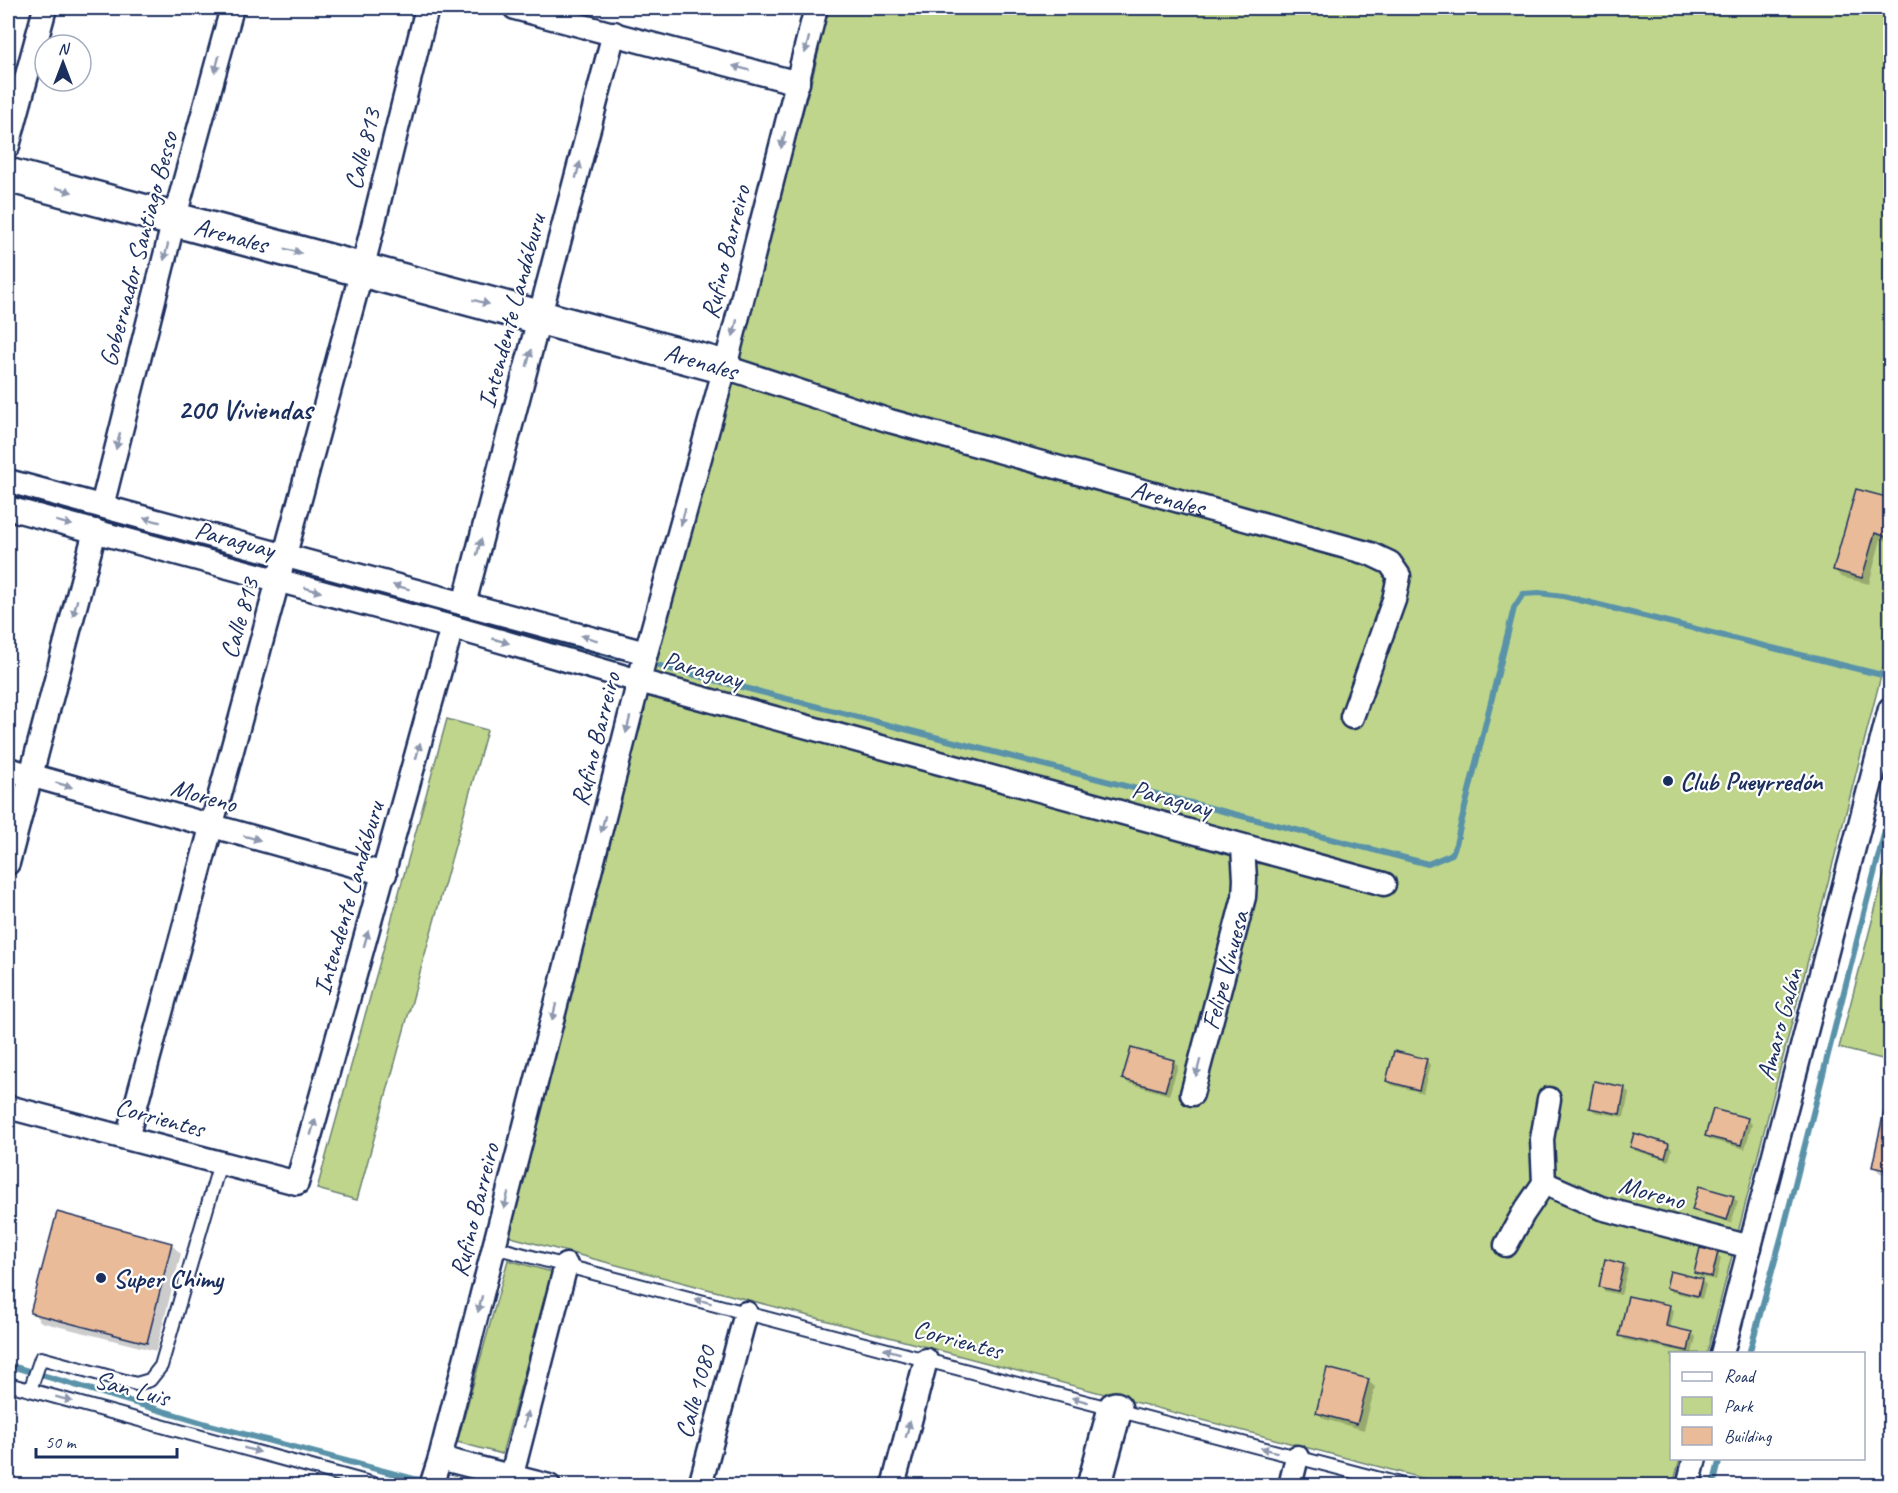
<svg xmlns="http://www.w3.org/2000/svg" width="1898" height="1493" viewBox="0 0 1898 1493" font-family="Caveat,sans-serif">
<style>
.green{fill:#bed58b;stroke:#6c8274;stroke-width:1.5}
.shadow{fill:#0003}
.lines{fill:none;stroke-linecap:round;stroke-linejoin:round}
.stream{stroke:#5a93a9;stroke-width:6}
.building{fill:#e9bb99;stroke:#1b2f5e;stroke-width:1.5}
.lane-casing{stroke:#1b2f5e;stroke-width:16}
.street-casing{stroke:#1b2f5e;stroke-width:27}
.secondary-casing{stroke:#1b2f5e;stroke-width:38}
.lane{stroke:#fff;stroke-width:12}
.street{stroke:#fff;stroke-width:22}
.secondary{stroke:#fff;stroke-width:33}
.oneway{fill:#8d97ae}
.poi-dot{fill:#1b2f5e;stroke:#fff;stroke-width:2}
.labels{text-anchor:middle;stroke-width:4.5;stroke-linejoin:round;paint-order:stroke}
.street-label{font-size:26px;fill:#1b2f5e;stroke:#fff}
.poi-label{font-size:26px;font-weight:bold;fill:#1b2f5e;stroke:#fff;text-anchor:start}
.quarter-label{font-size:28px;font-weight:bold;fill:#1b2f5e;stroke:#fff}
</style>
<rect width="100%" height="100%" fill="#fff"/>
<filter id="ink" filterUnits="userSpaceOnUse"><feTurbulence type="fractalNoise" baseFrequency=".0167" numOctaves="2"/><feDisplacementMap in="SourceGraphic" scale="12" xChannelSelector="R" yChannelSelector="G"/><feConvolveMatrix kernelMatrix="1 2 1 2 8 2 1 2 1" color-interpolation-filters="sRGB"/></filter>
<g filter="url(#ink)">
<path class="green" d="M 828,8 L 1890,8 L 1890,641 L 1707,1353 L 1672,1354 L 1672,1458 L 1680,1459 L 1673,1485 L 1448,1485 L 507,1236 L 649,684 L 814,71 Z
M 447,719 L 487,730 L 357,1200 L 317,1189 Z
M 1890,852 L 1890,1061 L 1839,1048 Z
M 508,1260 L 552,1272 L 502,1454 L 457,1442 Z"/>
<path class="shadow" d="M 1857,490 L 1890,500 L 1890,542 L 1881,539 L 1869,584 L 1841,577 L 1835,570 Z
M 1426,1060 L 1430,1065 L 1423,1093 L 1392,1085 L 1388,1081 Z
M 1174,1061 L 1178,1066 L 1169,1095 L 1128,1083 L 1124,1079 Z
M 1624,1088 L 1629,1093 L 1624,1117 L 1595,1112 L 1591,1108 Z
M 1885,1115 L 1890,1116 L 1890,1175 L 1880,1173 L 1873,1166 Z
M 1747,1120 L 1752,1124 L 1745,1149 L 1711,1140 L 1707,1135 Z
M 1668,1145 L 1672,1149 L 1669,1161 L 1636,1151 L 1631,1147 Z
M 1700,1188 L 1734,1198 L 1738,1202 L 1731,1223 L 1698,1213 L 1694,1209 Z
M 58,1214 L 172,1245 L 181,1254 L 156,1351 L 41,1322 L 32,1312 Z
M 1717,1254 L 1721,1258 L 1716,1280 L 1700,1277 L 1696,1273 Z
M 1623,1265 L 1628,1269 L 1621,1295 L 1604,1291 L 1600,1286 Z
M 1701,1280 L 1706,1285 L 1702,1299 L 1672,1292 L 1667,1288 Z
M 1669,1307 L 1674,1311 L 1670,1329 L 1692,1333 L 1696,1337 L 1692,1354 L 1625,1340 L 1621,1336 Z
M 1368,1381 L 1375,1387 L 1364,1430 L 1324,1419 L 1317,1412 Z"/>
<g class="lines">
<path class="stream" d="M 8,495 L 267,563
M 297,572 L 618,657
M 660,666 L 1428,864 L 1452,854 L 1456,844 L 1514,608 L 1523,594 L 1539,593 L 1563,596 L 1882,675
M 1749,1354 L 1782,1235 L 1890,811
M 8,1365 L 206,1424 L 414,1479 L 466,1486
M 1713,1486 L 1720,1458"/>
</g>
<path class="building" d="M 1856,489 L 1890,498 L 1890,538 L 1875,533 L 1862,578 L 1833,570 Z
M 1131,1048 L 1174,1060 L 1165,1091 L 1122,1079 Z
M 1394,1051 L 1427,1059 L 1419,1090 L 1386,1081 Z
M 1594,1081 L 1625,1087 L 1620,1114 L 1589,1108 Z
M 1713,1109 L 1748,1118 L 1741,1145 L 1705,1136 Z
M 1884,1111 L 1890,1112 L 1890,1171 L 1872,1167 Z
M 1634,1133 L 1669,1144 L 1665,1158 L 1630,1147 Z
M 1699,1186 L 1734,1196 L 1727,1220 L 1692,1210 Z
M 57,1212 L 172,1243 L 147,1343 L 30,1313 Z
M 1700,1248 L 1718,1252 L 1712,1277 L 1694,1273 Z
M 1605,1259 L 1624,1264 L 1617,1291 L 1599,1287 Z
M 1670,1271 L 1702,1279 L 1698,1296 L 1666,1288 Z
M 1628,1296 L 1670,1305 L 1666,1326 L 1692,1332 L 1688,1351 L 1619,1336 Z
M 1327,1368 L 1369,1379 L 1357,1424 L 1316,1413 Z"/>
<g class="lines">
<defs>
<path id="lane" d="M 494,1247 L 1407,1486
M 8,1384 L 381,1486
M 30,1390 L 41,1358 L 136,1384 L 150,1380 L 161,1366 L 220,1163"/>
<g id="street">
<path d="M 515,8 L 798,83"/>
<path d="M 8,146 L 45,8"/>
<path id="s1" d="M 725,367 L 890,421 L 1371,554 L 1390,563 L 1399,576 L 1394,600 L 1352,717"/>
<path d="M 8,481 L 646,653"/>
<path d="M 102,506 L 174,220 L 232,8"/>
<path d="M 8,508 L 452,627 L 639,681 L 1384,884"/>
<path d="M 464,604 L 614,33"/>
<path d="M 8,769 L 385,874"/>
<path d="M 8,863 L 95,531"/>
<path id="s2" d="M 1192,1094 L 1244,897 L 1245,879 L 1243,847"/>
<path d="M 8,1107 L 297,1183 L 452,627"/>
<path d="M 127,1138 L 362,270 L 427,8"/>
<path d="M 1544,1183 L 1601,1208 L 1750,1247"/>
<path d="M 1506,1245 L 1523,1214 L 1544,1183 L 1542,1139 L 1549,1099"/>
<path d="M 1722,1354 L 1890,709"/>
<path d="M 440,1458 L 549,1486"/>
<path d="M 431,1486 L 440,1458 L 646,653 L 725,367 L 816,8"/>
<path d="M 509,1486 L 566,1265"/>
<path d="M 700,1486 L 746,1313"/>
<path d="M 893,1486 L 926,1360"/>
<path d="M 1290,1486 L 1297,1457"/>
<path d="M 1688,1486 L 1695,1458"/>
</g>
<g id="secondary">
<path id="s3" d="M 8,175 L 725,367"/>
<path d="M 1094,1486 L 1115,1409"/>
</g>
</defs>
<use href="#lane" class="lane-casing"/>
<use href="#street" class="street-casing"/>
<use href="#secondary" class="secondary-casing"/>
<use href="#lane" class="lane"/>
<use href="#street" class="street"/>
<use href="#secondary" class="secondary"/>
</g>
<defs><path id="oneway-solid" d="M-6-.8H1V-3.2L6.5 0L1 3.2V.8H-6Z" transform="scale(1.5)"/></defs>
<g class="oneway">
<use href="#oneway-solid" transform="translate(807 45) rotate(104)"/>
<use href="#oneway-solid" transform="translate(217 64) rotate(105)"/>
<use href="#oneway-solid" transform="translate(741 68) rotate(-165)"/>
<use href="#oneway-solid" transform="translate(783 140) rotate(104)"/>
<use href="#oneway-solid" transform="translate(578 170) rotate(-75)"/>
<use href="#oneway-solid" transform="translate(64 190) rotate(15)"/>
<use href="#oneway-solid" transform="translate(293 251) rotate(15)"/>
<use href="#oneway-solid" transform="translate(166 252) rotate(104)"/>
<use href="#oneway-solid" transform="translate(481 302) rotate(15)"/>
<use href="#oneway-solid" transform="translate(735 328) rotate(104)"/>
<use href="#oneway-solid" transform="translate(529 358) rotate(-75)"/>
<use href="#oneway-solid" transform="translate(118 441) rotate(104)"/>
<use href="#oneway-solid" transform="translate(683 517) rotate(105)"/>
<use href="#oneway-solid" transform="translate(152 520) rotate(-165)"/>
<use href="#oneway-solid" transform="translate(64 523) rotate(15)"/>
<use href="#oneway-solid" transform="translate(479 547) rotate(-75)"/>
<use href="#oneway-solid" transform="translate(401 587) rotate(-165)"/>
<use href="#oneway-solid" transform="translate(313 590) rotate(15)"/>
<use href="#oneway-solid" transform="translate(75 608) rotate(105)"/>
<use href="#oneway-solid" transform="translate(589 638) rotate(-165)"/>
<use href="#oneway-solid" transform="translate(501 641) rotate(16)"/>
<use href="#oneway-solid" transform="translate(628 725) rotate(104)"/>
<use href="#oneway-solid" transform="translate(418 751) rotate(-75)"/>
<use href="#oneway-solid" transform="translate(64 785) rotate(16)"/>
<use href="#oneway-solid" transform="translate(603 824) rotate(104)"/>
<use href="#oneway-solid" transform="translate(252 838) rotate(15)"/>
<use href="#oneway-solid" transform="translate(366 939) rotate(-74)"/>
<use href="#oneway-solid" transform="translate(554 1012) rotate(104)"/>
<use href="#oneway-solid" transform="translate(1198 1068) rotate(105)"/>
<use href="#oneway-solid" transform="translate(313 1127) rotate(-74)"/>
<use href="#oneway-solid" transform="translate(506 1201) rotate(104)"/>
<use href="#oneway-solid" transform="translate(703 1301) rotate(-165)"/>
<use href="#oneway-solid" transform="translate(480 1304) rotate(104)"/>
<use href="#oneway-solid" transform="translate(892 1351) rotate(-165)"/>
<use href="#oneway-solid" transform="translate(64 1399) rotate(15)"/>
<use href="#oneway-solid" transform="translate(1080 1400) rotate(-165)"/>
<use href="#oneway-solid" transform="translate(526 1419) rotate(-76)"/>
<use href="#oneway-solid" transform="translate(908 1429) rotate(-75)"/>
<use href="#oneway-solid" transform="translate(252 1450) rotate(15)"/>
<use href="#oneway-solid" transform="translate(1269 1450) rotate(-165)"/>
</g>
</g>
<g class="poi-dot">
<circle cx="1668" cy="781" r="6"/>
<circle cx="101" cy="1278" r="6"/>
</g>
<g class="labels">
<g class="street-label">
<text transform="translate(362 149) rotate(-76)" y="9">Calle 813</text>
<text dy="9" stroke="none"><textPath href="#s3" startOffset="231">Arenales</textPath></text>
<text transform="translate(138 249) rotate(-75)" y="9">Gobernador Santiago Besso</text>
<text transform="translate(725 252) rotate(-76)" y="9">Rufino Barreiro</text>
<text transform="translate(511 311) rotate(-75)" y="9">Intendente Landáburu</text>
<text transform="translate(701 361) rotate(16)" y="9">Arenales</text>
<text dy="9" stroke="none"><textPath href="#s1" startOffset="462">Arenales</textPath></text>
<text transform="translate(235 539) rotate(15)" y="9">Paraguay</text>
<text transform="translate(239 618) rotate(-74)" y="9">Calle 813</text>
<text transform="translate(703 669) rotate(15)" y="9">Paraguay</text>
<text transform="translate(595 739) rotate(-76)" y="9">Rufino Barreiro</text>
<text transform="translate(204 795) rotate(16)" y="9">Moreno</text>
<text transform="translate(1172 798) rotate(15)" y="9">Paraguay</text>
<text transform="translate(348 898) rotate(-74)" y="9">Intendente Landáburu</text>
<text dy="9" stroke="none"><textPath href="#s2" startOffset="128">Felipe Vinuesa</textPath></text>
<text transform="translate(1779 1024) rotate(-75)" y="9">Amaro Galán</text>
<text transform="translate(160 1117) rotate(15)" y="9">Corrientes</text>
<text transform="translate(1652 1192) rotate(15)" y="9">Moreno</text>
<text transform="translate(474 1210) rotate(-76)" y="9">Rufino Barreiro</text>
<text transform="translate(958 1339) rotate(15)" y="9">Corrientes</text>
<text transform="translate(132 1388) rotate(15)" y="9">San Luis</text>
<text transform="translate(695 1392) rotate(-75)" y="9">Calle 1080</text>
</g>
<g class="poi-label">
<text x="1680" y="790">Club Pueyrredón</text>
<text x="113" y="1287">Super Chimy</text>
</g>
<g class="quarter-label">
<text x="245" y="419">200 Viviendas</text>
</g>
</g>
<rect width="1898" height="1493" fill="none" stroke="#fff" stroke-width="30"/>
<rect x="15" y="15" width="1868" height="1463" fill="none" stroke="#1b2f5e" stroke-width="2" filter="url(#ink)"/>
<rect x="1670" y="1352" width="195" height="108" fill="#ffffff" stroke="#a4acbf" stroke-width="1.5"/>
<rect x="1682" y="1372" width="30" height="9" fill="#ffffff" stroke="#a4acbf" stroke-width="1.5"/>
<text x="1724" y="1382" font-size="18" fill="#1b2f5e">Road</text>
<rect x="1682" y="1397" width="30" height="18" fill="#bed58b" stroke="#a4acbf" stroke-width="1.5"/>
<text x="1724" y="1412" font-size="18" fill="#1b2f5e">Park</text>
<rect x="1682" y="1427" width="30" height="18" fill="#e9bb99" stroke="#a4acbf" stroke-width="1.5"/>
<text x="1724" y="1442" font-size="18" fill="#1b2f5e">Building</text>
<g transform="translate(63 63)"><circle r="28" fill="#ffffff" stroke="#a4acbf" stroke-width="1.5"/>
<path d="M0-4.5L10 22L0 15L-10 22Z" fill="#1b2f5e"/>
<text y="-9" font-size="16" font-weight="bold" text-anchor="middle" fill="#1b2f5e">N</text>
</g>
<path d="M36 1448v9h141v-9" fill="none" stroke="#1b2f5e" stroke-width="3"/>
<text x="45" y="1448" font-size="18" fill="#1b2f5e" stroke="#ffffff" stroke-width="4.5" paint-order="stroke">50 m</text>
</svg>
